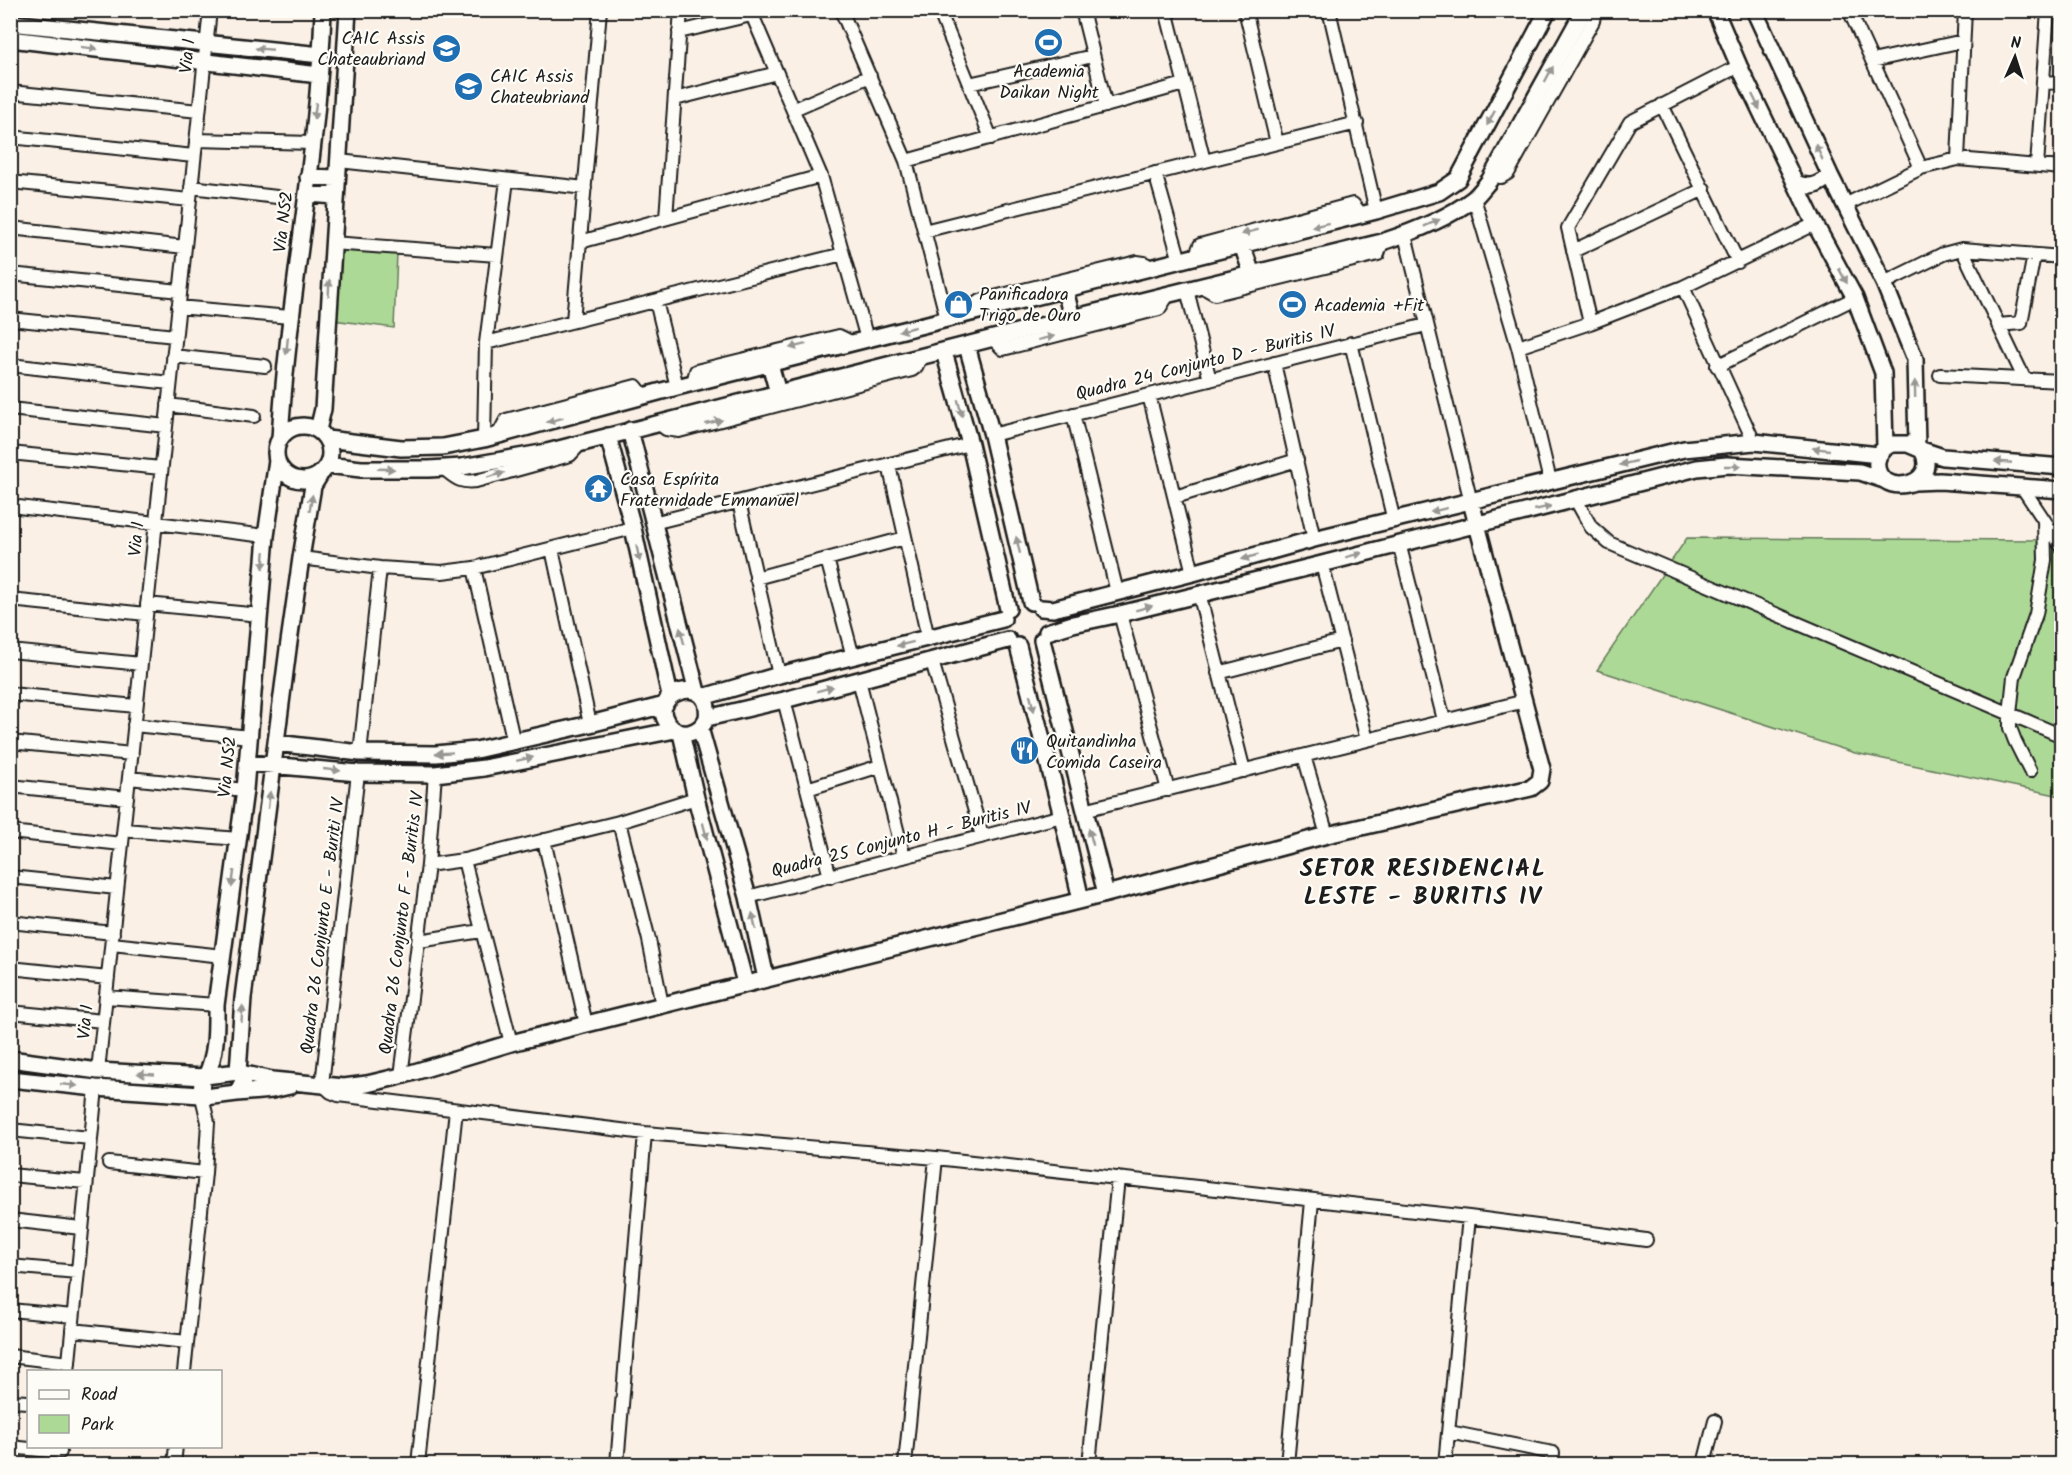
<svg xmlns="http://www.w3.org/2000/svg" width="2072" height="1475" viewBox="0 0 2072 1475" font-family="Kalam,sans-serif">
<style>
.green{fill:#add997;stroke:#647a5a;stroke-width:1.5}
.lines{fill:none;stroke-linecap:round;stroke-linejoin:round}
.minor-casing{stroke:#1c1c1c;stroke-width:16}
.tertiary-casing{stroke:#1c1c1c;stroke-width:20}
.minor{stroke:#fdfcf7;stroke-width:12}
.tertiary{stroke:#fdfcf7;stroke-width:15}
.oneway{fill:#989794}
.labels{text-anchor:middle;stroke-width:4.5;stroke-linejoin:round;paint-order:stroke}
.poi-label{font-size:18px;fill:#1c1c1c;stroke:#fdfcf7;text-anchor:start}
.street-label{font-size:18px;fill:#1c1c1c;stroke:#fdfcf7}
.district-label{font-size:24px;font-weight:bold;letter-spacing:1.5px;fill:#1c1c1c;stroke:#fdfcf7}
</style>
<rect width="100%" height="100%" fill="#faf0e5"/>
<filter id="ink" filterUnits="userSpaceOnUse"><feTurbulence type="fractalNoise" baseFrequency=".0167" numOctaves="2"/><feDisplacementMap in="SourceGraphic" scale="12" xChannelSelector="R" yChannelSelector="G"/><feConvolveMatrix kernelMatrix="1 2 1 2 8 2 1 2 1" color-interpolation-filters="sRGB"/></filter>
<g filter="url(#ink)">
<path class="green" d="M 57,31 L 196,47 L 196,53 L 56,40 Z
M 337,250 L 397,253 L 394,328 L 333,320 Z
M 1687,538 L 2061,540 L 2061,796 L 1855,753 L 1597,670 Z"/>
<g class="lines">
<defs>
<path id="minor" d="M 750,10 L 821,176 L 867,339
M 841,10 L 906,161 L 947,319
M 939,10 L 991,138
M 1082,10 L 1106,106
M 1166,10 L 1204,161
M 1245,10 L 1277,143
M 1329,10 L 1376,211
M 1849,10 L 1921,168
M 679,32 L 751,15
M 1872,61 L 1963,41
M 2043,82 L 2062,83
M 969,84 L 1093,56
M 10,92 L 199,111
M 675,99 L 777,73
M 1662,105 L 1738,262
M 794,109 L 870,76
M 10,137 L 194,156
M 196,140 L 312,143
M 1958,159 L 1965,10
M 339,161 L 585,188
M 906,161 L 1184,84
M 2037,166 L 2048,10
M 1155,173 L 1180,261
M 1492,176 L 1501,177 L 1508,173 L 1593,21 L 1595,10
M 507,180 L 486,343 L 843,254
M 10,182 L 190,200
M 191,187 L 277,197
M 1474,198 L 1518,347 L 1550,481
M 1845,205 L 1921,168 L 1958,159 L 2062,168
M 666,218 L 681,10
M 10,228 L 185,247
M 924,231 L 1357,123
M 1405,235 L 1471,502
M 580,242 L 821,176
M 332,243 L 497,255
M 1962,249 L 2024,378
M 1573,251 L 1704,189
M 1195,257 L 1200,245 L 1353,204 L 1362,215
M 10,274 L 180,291
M 1884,283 L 1943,254 L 1962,249 L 2062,257
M 1201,286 L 1215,294 L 1378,254 L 1382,242
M 1683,287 L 1754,442
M 1187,290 L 1210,380
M 656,301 L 677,387
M 178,307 L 290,317
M 970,314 L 978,302 L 986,299 L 1137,262 L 1144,263 L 1153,268
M 10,319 L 175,336
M 573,321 L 600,10
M 1590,323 L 1568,228 L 1630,122 L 1739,66
M 1998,325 L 2021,323 L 2034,255
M 993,339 L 1003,349 L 1159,309 L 1168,295
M 1351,343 L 1394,521
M 1518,347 L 1590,323 L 1683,287 L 1815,224
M 173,356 L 265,366
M 1274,363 L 1314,539
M 10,365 L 170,383
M 1717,366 L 1855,298
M 1940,375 L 2062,381
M 693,383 L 696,371 L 839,336 L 853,343
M 1149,395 L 1193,573
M 168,405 L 254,416
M 10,409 L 166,426
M 1073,414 L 1117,592
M 658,423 L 666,429 L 679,431 L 912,370 L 916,367 L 921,357
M 498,435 L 506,420 L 636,386 L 644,396
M 992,435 L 1426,325
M 484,439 L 486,343
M 10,453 L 161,468
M 889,465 L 928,638
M 443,468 C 456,478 459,483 476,481 L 570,455 L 582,442
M 2022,487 L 2062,547
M 1175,497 L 1297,460
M 1576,500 L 1591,527 L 1609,543 L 2062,736
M 739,502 L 779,675
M 10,506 L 266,536
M 653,523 L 970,444
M 1399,543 L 1444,720
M 552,549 L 590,724
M 301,558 L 380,568 L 442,572 L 474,568 L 633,528
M 827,559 L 853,657
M 1322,564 L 1367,740
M 474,568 L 514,743
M 756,578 L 905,538
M 1199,593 L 1244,771
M 10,600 L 146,614
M 147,604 L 260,615
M 1120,614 L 1168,790
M 10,651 L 141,664
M 932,661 L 982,836
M 1218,673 L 1342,641
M 859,680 L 904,857
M 10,694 L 136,706
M 784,700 L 830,877
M 134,725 L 250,737
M 10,742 L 132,754
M 360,753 L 380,568
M 1304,756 L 1327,835
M 2030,771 L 2015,741 L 2010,728 L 2010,714 L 2014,677 L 2036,614 L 2045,560 L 2044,520
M 358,773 L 322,1084 L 331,1092 L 338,1095 L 645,1133 L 936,1158 L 1469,1217 L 1646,1240
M 129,778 L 245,790
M 10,786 L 127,798
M 807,789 L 880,766
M 1084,810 L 1525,701
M 619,822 L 649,940 L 662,1005
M 124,830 L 239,839
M 10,832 L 122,844
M 544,840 L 586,1024
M 464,860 L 511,1043
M 428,865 L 464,860 L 619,822 L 696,798
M 10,877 L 117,888
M 748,897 L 1062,816
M 10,922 L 113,933
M 419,941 L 481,931
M 112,944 L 223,956
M 10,968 L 108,978
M 106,997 L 216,1005
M 10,1012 L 103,1021
M 98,1071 L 210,10
M 401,1076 L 428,865 L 435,774
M 10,1130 L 90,1138
M 109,1163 L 205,1173
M 10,1175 L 85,1182
M 10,1220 L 81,1228
M 10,1266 L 77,1272
M 10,1310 L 73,1316
M 72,1330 L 187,1342
M 10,1356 L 69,1363
M 68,1372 L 96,1088
M 184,1372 L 205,1173 L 208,1122 L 202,1097
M 10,1401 L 28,1402
M 1449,1432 L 1553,1453 L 1552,1464
M 10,1447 L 60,1452
M 174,1464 L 176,1446
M 418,1464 L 456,1110
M 617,1464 L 645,1133
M 905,1464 L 936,1158
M 1089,1464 L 1118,1178
M 1287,1464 L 1312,1201
M 1445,1464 L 1469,1217
M 1704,1464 L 1715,1421"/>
<path id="tertiary" d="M 1715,10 L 1739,66 L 1815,224 L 1855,298 L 1883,373 L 1885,447
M 1754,10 L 1830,175 L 1884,283 L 1915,359 L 1917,447
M 10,23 L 321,55
M 10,39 L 319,75
M 308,177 L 337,178
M 1795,183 C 1810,189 1819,186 1830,175
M 307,194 L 336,196
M 1242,245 L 1252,274
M 1065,290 L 1072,318
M 967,346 L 992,435 L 1031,602
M 944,352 L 970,444 L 1008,609
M 770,364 L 778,393
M276 453a27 27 0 1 1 54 0a27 27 0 1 1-54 0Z
M 318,430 L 323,409 L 348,10
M 630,430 L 697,692
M 608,436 L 633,528 L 670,696
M 280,439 C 288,295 319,154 323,10
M 327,439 L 401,448 L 443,447 L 484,439 L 677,387 L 1376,211 L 1439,192 L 1458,179 L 1548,10
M 1892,444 L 1908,444 L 1922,450 C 1943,489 1873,499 1877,461 C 1879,452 1884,447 1892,444 Z
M 1922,450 L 1943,457 L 2062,467
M 327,465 L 361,469 L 429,469 L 462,467 L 547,452 L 1072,318 L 1382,242 C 1413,232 1447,219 1473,199 C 1479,194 1484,187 1489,181 L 1584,10
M 1915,482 L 1940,481 L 2062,490
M 1041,608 L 1053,609 L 1193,573 L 1314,539 L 1684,449 L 1754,442 L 1879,455
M 1047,632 L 1073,624 L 1120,614 L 1322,564 L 1697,468 L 1727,465 L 1860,472 L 1884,480
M 1042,640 L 1106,894
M 1018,646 L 1062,816 L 1081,900
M 703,697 L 779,675 L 1003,619
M 707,718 C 713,669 643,694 669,725 C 681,740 700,733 707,718 L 784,700 L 1008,640
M 700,728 L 748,897 L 766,978
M 681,733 L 696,798 L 745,983
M 276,743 L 360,753 L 436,754 L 476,750 L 590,724 L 665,705
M 248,763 L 358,773 L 435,774 L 484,768 L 675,730
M 10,1059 L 98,1071 L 204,1077
M 238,1072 L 243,998 L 288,649 L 301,558 L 313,486 L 321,473
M 238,1072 L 245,1074 L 245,1077 L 237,1093 L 205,1097 L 201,1095 L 202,1081 L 205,1076 Z
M 245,1074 L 272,1080 L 344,1087 L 367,1084 L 401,1076 L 511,1043 L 1106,894 L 1327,835 L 1531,788 L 1540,781 L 1542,769 L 1471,502
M 206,1076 C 217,1053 216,1029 216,1005 L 245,790 L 266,536 L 277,460
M 10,1079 L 96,1088 L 201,1095
M 237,1093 L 272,1090 L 290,1086"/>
</defs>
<use href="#minor" class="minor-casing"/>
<use href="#tertiary" class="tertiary-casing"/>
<use href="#minor" class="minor"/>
<use href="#tertiary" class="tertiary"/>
</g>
<defs><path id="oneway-solid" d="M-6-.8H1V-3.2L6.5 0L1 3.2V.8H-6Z" transform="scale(1.5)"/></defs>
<g class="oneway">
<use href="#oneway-solid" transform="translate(89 48) rotate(7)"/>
<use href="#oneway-solid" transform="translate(264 49) rotate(-175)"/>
<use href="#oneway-solid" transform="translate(1549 74) rotate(-62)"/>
<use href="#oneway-solid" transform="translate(1756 102) rotate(64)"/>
<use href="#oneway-solid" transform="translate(315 111) rotate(97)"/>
<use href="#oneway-solid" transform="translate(1491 118) rotate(118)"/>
<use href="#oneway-solid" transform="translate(1819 152) rotate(-115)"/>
<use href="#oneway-solid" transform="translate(1432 223) rotate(-24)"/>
<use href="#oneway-solid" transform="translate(1320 225) rotate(166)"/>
<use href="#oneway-solid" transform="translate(1250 232) rotate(165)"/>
<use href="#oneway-solid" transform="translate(1843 276) rotate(61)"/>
<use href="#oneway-solid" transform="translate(329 288) rotate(-87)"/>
<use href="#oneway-solid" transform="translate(907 329) rotate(166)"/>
<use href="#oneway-solid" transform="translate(1046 338) rotate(-14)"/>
<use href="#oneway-solid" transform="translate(287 346) rotate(96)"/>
<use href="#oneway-solid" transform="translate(798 346) rotate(166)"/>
<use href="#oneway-solid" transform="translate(1915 389) rotate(-91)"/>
<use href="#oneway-solid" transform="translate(960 408) rotate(75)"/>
<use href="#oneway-solid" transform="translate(555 420) rotate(165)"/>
<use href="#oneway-solid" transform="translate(714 422) rotate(-14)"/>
<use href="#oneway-solid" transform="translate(1821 449) rotate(-174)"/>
<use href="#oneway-solid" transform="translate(2003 462) rotate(-175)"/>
<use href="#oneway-solid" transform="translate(1628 463) rotate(167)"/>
<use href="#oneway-solid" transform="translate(1733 466)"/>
<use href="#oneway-solid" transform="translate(386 469) rotate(2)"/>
<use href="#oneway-solid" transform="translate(496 475) rotate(-15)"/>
<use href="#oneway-solid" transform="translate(311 503) rotate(-80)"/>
<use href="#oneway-solid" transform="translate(1543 508) rotate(-13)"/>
<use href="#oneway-solid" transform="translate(1439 510) rotate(166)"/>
<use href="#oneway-solid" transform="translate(1018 545) rotate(-103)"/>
<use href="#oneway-solid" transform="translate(638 553) rotate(78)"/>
<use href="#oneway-solid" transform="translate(1354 555) rotate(-15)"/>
<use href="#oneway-solid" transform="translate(1250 557) rotate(164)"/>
<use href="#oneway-solid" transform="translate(264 560) rotate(95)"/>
<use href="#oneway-solid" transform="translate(1144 608) rotate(-15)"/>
<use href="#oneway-solid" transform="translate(682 636) rotate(-105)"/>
<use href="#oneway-solid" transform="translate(905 644) rotate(166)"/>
<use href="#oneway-solid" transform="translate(825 689) rotate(-15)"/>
<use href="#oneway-solid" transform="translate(1032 703) rotate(75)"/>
<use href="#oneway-solid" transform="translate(444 753) rotate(176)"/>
<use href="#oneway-solid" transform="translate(525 759) rotate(-12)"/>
<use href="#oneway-solid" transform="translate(332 770) rotate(6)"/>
<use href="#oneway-solid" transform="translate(269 800) rotate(-83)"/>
<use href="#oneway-solid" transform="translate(705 831) rotate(75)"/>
<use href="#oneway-solid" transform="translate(1091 837) rotate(-105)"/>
<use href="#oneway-solid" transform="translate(233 879) rotate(98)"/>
<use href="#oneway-solid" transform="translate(754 921) rotate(-102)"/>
<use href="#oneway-solid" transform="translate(242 1014) rotate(-86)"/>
<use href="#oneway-solid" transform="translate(146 1074) rotate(-177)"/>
<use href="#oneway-solid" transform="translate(69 1085) rotate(6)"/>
</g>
</g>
<defs>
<symbol id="stadium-disc" viewBox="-11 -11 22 22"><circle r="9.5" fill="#1f6fb2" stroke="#fdfcf7"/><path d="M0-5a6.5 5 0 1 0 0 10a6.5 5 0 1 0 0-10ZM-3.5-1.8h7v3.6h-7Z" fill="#fff"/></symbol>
<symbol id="school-disc" viewBox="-11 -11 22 22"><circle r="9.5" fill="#1f6fb2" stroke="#fdfcf7"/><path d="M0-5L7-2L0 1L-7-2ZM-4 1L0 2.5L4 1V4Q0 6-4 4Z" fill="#fff"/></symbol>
<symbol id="shop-disc" viewBox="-11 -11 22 22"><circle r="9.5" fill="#1f6fb2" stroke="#fdfcf7"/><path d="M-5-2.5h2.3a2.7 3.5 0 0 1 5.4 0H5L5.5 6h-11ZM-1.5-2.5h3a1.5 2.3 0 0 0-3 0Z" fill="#fff"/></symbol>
<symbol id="temple-disc" viewBox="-11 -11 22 22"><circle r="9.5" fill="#1f6fb2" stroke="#fdfcf7"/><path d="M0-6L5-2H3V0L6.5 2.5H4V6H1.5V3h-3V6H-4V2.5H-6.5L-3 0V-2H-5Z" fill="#fff"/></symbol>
<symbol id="restaurant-disc" viewBox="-11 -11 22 22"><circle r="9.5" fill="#1f6fb2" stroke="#fdfcf7"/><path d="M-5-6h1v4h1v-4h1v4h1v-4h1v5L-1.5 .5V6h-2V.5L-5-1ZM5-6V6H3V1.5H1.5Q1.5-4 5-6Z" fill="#fff"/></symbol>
</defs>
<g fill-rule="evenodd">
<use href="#stadium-disc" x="1032" y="26" width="33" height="33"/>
<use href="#school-disc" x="430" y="32" width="33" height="33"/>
<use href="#school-disc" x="452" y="70" width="33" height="33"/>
<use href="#shop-disc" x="942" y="288" width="33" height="33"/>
<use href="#stadium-disc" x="1276" y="288" width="33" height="33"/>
<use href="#temple-disc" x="582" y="472" width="33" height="33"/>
<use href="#restaurant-disc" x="1008" y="734" width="33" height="33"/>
</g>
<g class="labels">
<g class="poi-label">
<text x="425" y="44" text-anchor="end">CAIC Assis<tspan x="425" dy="21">Chateaubriand</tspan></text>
<text x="1049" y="77" text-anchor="middle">Academia<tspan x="1049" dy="21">Daikan Night</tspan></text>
<text x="490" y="82">CAIC Assis<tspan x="490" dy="21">Chateubriand</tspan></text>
<text x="979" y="300">Panificadora<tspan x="979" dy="21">Trigo de Ouro</tspan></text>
<text x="1314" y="311">Academia +Fit</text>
<text x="620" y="485">Casa Espírita<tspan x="620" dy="21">Fraternidade Emmanuel</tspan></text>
<text x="1046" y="747">Quitandinha<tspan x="1046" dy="21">Comida Caseira</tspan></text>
</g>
<g class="street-label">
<text transform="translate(187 56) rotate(-84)" y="6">Via 1</text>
<text transform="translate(283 222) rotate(-83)" y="6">Via NS2</text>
<text transform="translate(1205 362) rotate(-14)" y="6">Quadra 24 Conjunto D - Buritis IV</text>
<text transform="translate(136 539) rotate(-84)" y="6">Via 1</text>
<text transform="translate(227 767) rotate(-84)" y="6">Via NS2</text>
<text transform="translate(901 839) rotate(-14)" y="6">Quadra 25 Conjunto H - Buritis IV</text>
<text transform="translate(401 923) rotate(-83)" y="6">Quadra 26 Conjunto F - Buritis IV</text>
<text transform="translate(322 926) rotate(-83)" y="6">Quadra 26 Conjunto E - Buriti IV</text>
<text transform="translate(85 1022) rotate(-84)" y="6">Via 1</text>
</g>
<g class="district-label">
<text x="1423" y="876">SETOR RESIDENCIAL<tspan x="1423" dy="28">LESTE - BURITIS IV</tspan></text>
</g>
</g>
<rect width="2072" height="1475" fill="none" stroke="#fdfcf7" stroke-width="36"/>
<rect x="18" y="18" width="2036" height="1439" fill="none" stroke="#1c1c1c" stroke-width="2" filter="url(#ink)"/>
<rect x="27" y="1370" width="195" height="78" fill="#fdfcf7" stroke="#a3a29f" stroke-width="1.5"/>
<rect x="39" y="1390" width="30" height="9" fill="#fdfcf7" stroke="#a3a29f" stroke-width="1.5"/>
<text x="81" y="1400" font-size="18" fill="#1c1c1c">Road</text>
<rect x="39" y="1415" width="30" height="18" fill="#add997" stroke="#a3a29f" stroke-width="1.5"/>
<text x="81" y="1430" font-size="18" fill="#1c1c1c">Park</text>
<g transform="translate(2015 57) rotate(3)" stroke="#fdfcf7" stroke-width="4.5" paint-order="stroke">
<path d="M0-4.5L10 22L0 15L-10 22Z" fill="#1c1c1c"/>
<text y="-9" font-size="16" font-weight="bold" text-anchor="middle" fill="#1c1c1c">N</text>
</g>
</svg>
